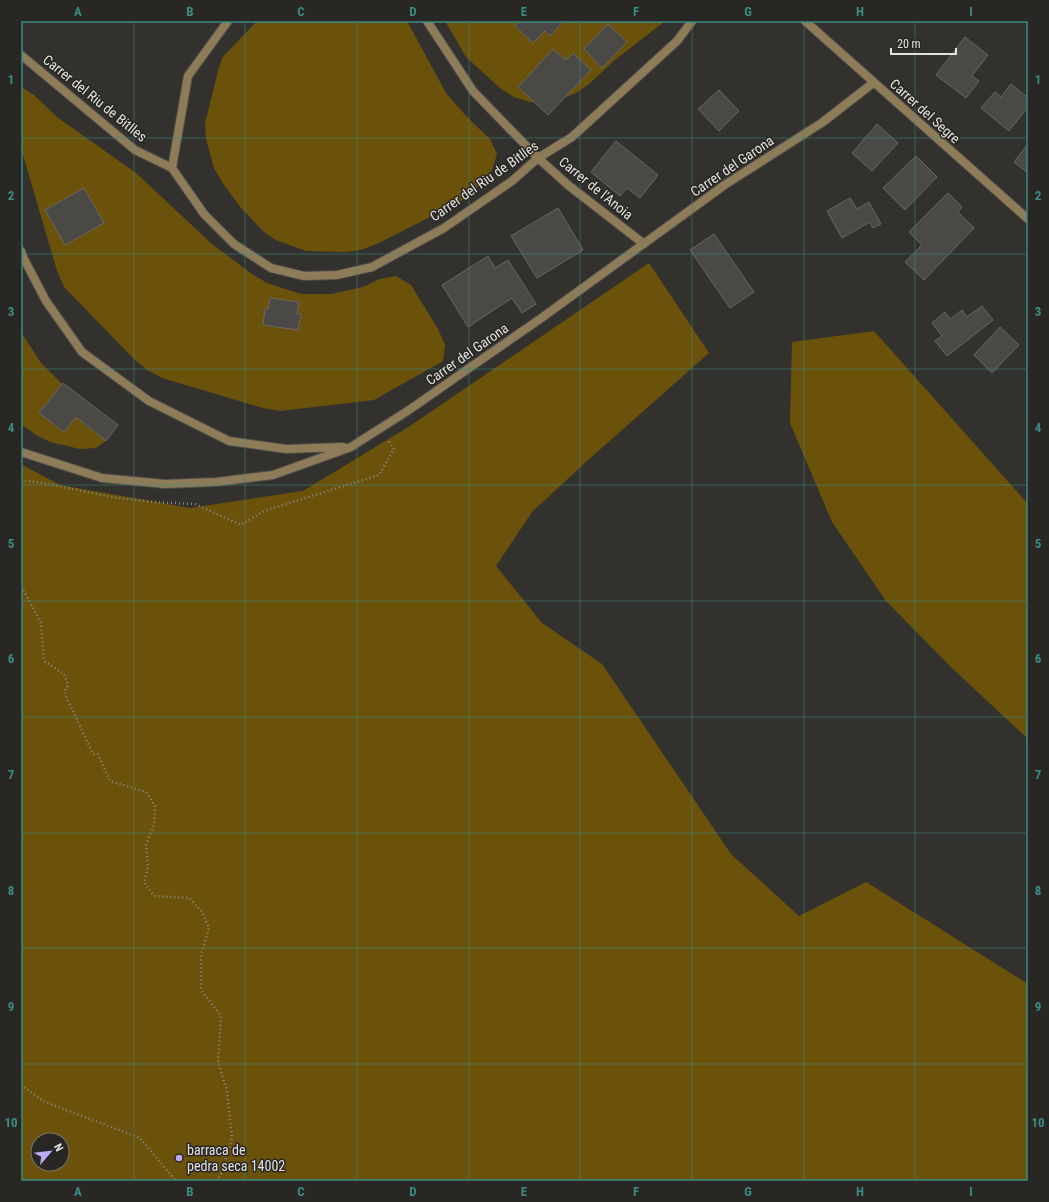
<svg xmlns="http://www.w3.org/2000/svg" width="1049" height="1202" viewBox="0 0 1049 1202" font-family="'Roboto Condensed',sans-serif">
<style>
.green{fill:#6b520b;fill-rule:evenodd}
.building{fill:#4b4945;stroke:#696763}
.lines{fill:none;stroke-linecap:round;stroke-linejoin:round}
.minor-casing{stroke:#4f4d4a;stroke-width:10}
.path{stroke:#8c8a87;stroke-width:2.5;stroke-dasharray:1 3;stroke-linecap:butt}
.minor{stroke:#8d7c57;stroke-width:8}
.grid{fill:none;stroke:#3a8c85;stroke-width:1;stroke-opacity:0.55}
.poi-dot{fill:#bea9f5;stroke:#292723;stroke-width:1.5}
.labels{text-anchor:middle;stroke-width:3;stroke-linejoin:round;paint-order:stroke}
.street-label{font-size:14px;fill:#e4e2e0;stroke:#292723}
.poi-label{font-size:14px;fill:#e4e2e0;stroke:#292723;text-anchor:start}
.neatline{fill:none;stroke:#3a8c85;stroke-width:1.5}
.grid-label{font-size:13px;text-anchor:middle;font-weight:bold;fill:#3a8c85}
</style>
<rect width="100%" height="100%" fill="#33312d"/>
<path class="green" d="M 257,21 L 407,21 L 446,93 L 467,117 L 490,139 L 497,154 L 492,170 L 469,197 L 379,243 L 361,250 L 344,252 L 306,251 L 276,240 L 264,232 L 241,208 L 222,182 L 214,168 L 206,139 L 205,124 L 218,71 L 222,58 Z
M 445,21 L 665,21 L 615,60 L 589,84 L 576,93 L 561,99 L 546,103 L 530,102 L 514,97 L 501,89 L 466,57 Z
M 21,87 L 34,95 L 57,117 L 71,127 L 136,173 L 212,244 L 252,274 L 267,283 L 301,294 L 332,294 L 363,287 L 380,279 L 396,276 L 411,285 L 438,329 L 445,345 L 443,361 L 374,400 L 280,411 L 263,408 L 162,378 L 147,370 L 134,359 L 64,287 L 57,271 L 21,148 Z
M 649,263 L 709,353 L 586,462 L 532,512 L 496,566 L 542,623 L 602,664 L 731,854 L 799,916 L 866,882 L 1028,984 L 1028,1181 L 21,1181 L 21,464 L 60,485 L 190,508 L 303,491 L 410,426 ZM 38,1140 L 62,1140 L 62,1164 L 38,1164 Z
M 874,331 L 1028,504 L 1028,739 L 952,668 L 886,601 L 832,522 L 790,423 L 792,342 Z
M 21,332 L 41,363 L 102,424 L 109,438 L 96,448 L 80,449 L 50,442 L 36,435 L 21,424 Z"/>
<path class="building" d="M 520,21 L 564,21 L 550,36 L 545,31 L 533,43 L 515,26 Z
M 608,24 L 627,42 L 602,68 L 584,49 Z
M 965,37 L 988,55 L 972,76 L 979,81 L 966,98 L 936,75 Z
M 553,49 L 566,60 L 573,53 L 591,70 L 548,115 L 518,87 Z
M 1011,84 L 1028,98 L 1028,107 L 1009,131 L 981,108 L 995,92 L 1001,97 Z
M 719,90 L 739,111 L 719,131 L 698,109 Z
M 877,124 L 898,143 L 872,171 L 852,153 Z
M 616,141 L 658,175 L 640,198 L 627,188 L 620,196 L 591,172 Z
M 1028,144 L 1028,173 L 1014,162 Z
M 916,156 L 937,177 L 905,210 L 883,188 Z
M 84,188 L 104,223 L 65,245 L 45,210 Z
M 948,193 L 962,207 L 958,212 L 974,228 L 924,280 L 905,262 L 922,245 L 909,232 Z
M 850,198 L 857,209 L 869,202 L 881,224 L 873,228 L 870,222 L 842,238 L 827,211 Z
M 558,208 L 583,250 L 537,278 L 511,236 Z
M 714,234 L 754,292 L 730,308 L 690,250 Z
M 488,256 L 495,268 L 508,260 L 536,304 L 522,313 L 512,298 L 468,327 L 442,285 Z
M 270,298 L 299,302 L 297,314 L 301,314 L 298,330 L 263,325 L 265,309 L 268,309 Z
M 982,306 L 993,320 L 947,356 L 935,341 L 942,336 L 932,323 L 945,312 L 950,319 L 962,310 L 967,317 Z
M 1000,327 L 1019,345 L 992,373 L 974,355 Z
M 63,383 L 118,425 L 106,441 L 76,417 L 64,432 L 39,413 Z"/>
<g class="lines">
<defs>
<path id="minor" d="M 427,21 L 473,91 L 538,158 L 568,185 L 644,244
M 805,21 L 1028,219
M 21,55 L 135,150 L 172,168 L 204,214 L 234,244 L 271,268 L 304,276 L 337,275 L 372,267 L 444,228 L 512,181 L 538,158 L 572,137 L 677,41 L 692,21
M 172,168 L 188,76 L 228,21
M 21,251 L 23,257 L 46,301 L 82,352 L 149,401 L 229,441 L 286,449 L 343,447
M 21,452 L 102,478 L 165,484 L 216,482 L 273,475 L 351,447 L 409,410 L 475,364 L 540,319 L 726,184 L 823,122 L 873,83"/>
</defs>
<use href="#minor" class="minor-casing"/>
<path class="path" d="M 21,480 L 49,484 L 111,497 L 154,502 L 195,504 L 241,525 L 264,511 L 379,475 L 394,449 L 388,440
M 21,587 L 24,591 L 41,623 L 44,661 L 64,674 L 68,685 L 64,692 L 93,754 L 98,754 L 110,781 L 146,792 L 155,806 L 154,825 L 146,845 L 148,868 L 144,882 L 154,896 L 189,898 L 202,912 L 209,928 L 201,955 L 201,990 L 221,1016 L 218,1062 L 227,1091 L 232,1138 L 222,1172 L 217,1181
M 21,1085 L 45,1102 L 140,1138 L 176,1181"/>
<use href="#minor" class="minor"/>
</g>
<path class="grid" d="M 134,21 L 134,1181M 245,21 L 245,1181M 357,21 L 357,1181M 469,21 L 469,1181M 580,21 L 580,1181M 692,21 L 692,1181M 804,21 L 804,1181M 915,21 L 915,1181M 21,138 L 1028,138M 21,254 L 1028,254M 21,369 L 1028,369M 21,485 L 1028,485M 21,601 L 1028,601M 21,717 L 1028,717M 21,833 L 1028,833M 21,948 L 1028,948M 21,1064 L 1028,1064"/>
<circle class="poi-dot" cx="179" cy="1158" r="4"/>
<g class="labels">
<g class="street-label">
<text transform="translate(95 98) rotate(39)" y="5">Carrer del Riu de Bitlles</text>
<text transform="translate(925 111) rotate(42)" y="5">Carrer del Segre</text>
<text transform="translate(732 166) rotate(-34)" y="5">Carrer del Garona</text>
<text transform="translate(484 181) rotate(-35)" y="5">Carrer del Riu de Bitlles</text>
<text transform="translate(596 188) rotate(39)" y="5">Carrer de l'Anoia</text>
<text transform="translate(467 354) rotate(-35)" y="5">Carrer del Garona</text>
</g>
<g class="poi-label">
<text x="187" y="1155">barraca de<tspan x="187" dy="16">pedra seca 14002</tspan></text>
</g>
</g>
<rect width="1049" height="1202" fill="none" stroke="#292723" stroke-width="44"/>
<g transform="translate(50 1152) rotate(62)"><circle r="19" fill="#292723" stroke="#74726f"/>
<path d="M0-3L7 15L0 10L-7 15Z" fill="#bea9f5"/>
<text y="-6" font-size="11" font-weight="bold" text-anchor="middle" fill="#e4e2e0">N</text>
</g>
<path d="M891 48v6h65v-6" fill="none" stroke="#e4e2e0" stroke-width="2"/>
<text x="897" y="48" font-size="12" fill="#e4e2e0" stroke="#292723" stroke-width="3" paint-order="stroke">20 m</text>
<rect x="22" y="22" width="1005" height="1158" class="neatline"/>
<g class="grid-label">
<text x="78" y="16">A</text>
<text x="190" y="16">B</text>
<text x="301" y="16">C</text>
<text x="413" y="16">D</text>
<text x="524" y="16">E</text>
<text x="636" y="16">F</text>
<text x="748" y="16">G</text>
<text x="860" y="16">H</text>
<text x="971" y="16">I</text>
<text x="11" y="84">1</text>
<text x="1038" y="84">1</text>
<text x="11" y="200">2</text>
<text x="1038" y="200">2</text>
<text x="11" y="316">3</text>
<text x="1038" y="316">3</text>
<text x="11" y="432">4</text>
<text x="1038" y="432">4</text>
<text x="11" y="548">5</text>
<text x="1038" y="548">5</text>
<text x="11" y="663">6</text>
<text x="1038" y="663">6</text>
<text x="11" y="779">7</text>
<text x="1038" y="779">7</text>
<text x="11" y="895">8</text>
<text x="1038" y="895">8</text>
<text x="11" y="1011">9</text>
<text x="1038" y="1011">9</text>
<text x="11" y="1127">10</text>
<text x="1038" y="1127">10</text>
<text x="78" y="1196">A</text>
<text x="190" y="1196">B</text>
<text x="301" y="1196">C</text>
<text x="413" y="1196">D</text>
<text x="524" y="1196">E</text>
<text x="636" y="1196">F</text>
<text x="748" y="1196">G</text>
<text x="860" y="1196">H</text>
<text x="971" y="1196">I</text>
</g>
</svg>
